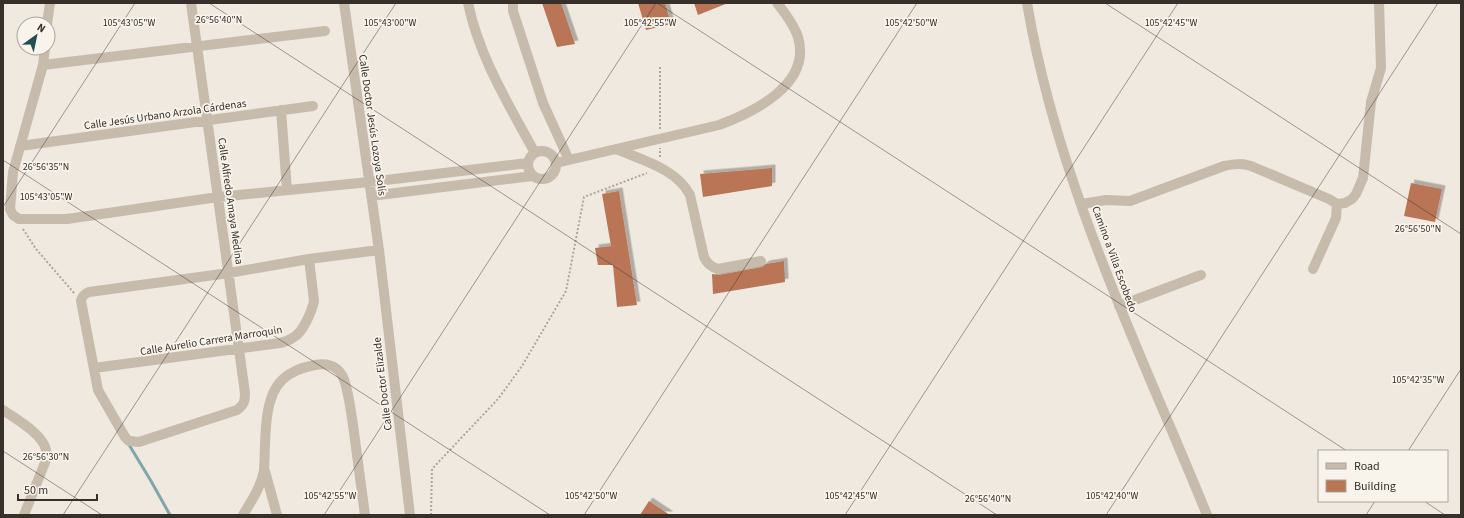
<svg xmlns="http://www.w3.org/2000/svg" width="1464" height="518" viewBox="0 0 1464 518" font-family="'Source Sans 3',sans-serif">
<style>
.lines{fill:none;stroke-linecap:round;stroke-linejoin:round}
.stream{stroke:#81a5aa;stroke-width:3}
.building{fill:#b97554;filter:url(#shadow)}
.path{stroke:#b3a596;stroke-width:2;stroke-dasharray:2 2;stroke-linecap:butt}
.minor{stroke:#c7bbac;stroke-width:10}
.ticks{fill:none;stroke:#362f2a;stroke-width:1;stroke-opacity:0.45}
.labels{text-anchor:middle;stroke-width:3.5;stroke-linejoin:round;paint-order:stroke}
.street-label{font-size:11px;fill:#362f2a;stroke:#f8f3eb}
.ticks-label{font-size:10px;text-anchor:middle;fill:#362f2a;stroke:#f8f3eb;stroke-width:3.5;stroke-linejoin:round;paint-order:stroke}
</style>
<defs>
<filter id="shadow"><feDropShadow dx="3.5" dy="-3.5" stdDeviation="0" flood-color="#0004"/></filter>
</defs>
<rect width="100%" height="100%" fill="#f0e9df"/>
<g class="lines">
<path class="stream" d="M 128,443 L 151,481 L 170,515"/>
</g>
<path class="building" d="M 542,3 L 561,3 L 575,44 L 557,47 Z
M 638,3 L 665,3 L 671,24 L 646,30 Z
M 694,3 L 728,3 L 698,15 Z
M 772,168 L 772,186 L 703,197 L 700,174 Z
M 1411,183 L 1442,189 L 1435,222 L 1404,216 Z
M 619,191 L 637,305 L 617,307 L 613,265 L 598,265 L 595,248 L 611,246 L 602,194 Z
M 784,261 L 785,282 L 713,294 L 712,274 L 719,275 L 762,267 L 766,264 Z
M 649,501 L 670,515 L 640,515 Z"/>
<g class="lines">
<path class="path" d="M 660,129 L 660,65
M 660,157 L 660,148
M 23,229 L 36,249 L 74,293
M 431,515 L 432,469 L 498,399 L 522,366 L 566,291 L 584,197 L 647,173"/>
<path class="minor" d="M 191,3 C 209,133 227,263 245,393 C 245,401 244,405 237,410 L 139,442 L 129,441 L 125,437 L 98,390 L 81,301 C 82,296 84,294 89,292 L 229,273 L 309,259 L 379,250
M 344,3 L 379,250 L 410,515
M 468,3 C 479,57 509,105 535,153
M 513,3 L 513,11 L 543,103 L 569,160
M 1027,3 C 1057,182 1139,348 1207,515
M 47,24 L 50,3
M 45,48 L 43,65 L 13,172 L 10,209 L 13,215 L 19,219 L 67,219 L 218,197 L 369,182 L 528,163
M 43,65 L 325,31
M 281,110 L 287,190
M 20,146 L 313,106
M 616,149 C 642,160 677,169 690,195 L 704,257 C 707,264 711,267 718,269 L 761,261
M528 165a14 14 0 1 1 28 0a14 14 0 1 1-28 0Z
M 556,163 L 719,125 C 754,112 812,84 798,37 C 794,25 785,13 777,3
M 371,196 L 532,176
M 1082,204 L 1106,200 L 1130,201 L 1224,166 C 1234,164 1241,163 1251,166 L 1329,199 L 1337,204 L 1336,218 L 1313,269
M 1337,204 L 1345,203 L 1352,199 L 1356,194 L 1363,178 L 1371,102 L 1381,68 L 1379,3
M 1119,306 L 1201,275
M 94,368 L 280,343 C 285,342 290,340 294,337 C 303,332 312,311 314,301 L 309,259
M 3,410 C 16,419 43,434 46,450 C 47,453 46,457 46,460 L 24,515
M 265,471 L 277,515
M 243,515 C 252,500 261,487 264,470 C 266,445 262,399 282,380 C 290,372 304,367 315,365 C 325,363 336,365 342,375 C 348,386 351,412 353,425 C 357,455 361,485 365,515"/>
</g>
<path class="ticks" d="M 209,3 L 997,515M 657,3 L 1347,451M 1105,3 L 1461,234M 3,160 L 550,515M 3,207 L 135,3M 3,451 L 102,515M 1408,451 L 1461,369M 1424,501 L 1445,515M 63,515 L 396,3M 324,515 L 656,3M 584,515 L 917,3M 845,515 L 1178,3M 1106,515 L 1438,3M 1366,515 L 1375,501"/>
<g class="labels">
<g class="street-label">
<text transform="translate(165 114) rotate(-8)" y="4">Calle Jesús Urbano Arzola Cárdenas</text>
<text transform="translate(373 125) rotate(82)" y="4">Calle Doctor Jesús Lozoya Solís</text>
<text transform="translate(231 201) rotate(82)" y="4">Calle Alfredo Amaya Medina</text>
<text transform="translate(1115 259) rotate(70)" y="4">Camino a Villa Escobedo</text>
<text transform="translate(211 340) rotate(-9)" y="4">Calle Aurelio Carrera Marroquin</text>
<text transform="translate(382 384) rotate(-97)" y="4">Calle Doctor Elizalde</text>
</g>
</g>
<g class="ticks-label">
<text x="219" y="23">26°56'40"N</text>
<text x="129" y="26">105°43'05"W</text>
<text x="390" y="26">105°43'00"W</text>
<text x="650" y="26">105°42'55"W</text>
<text x="911" y="26">105°42'50"W</text>
<text x="1171" y="26">105°42'45"W</text>
<text x="46" y="170">26°56'35"N</text>
<text x="46" y="200">105°43'05"W</text>
<text x="1418" y="232">26°56'50"N</text>
<text x="1418" y="383">105°42'35"W</text>
<text x="46" y="460">26°56'30"N</text>
<text x="330" y="499">105°42'55"W</text>
<text x="591" y="499">105°42'50"W</text>
<text x="851" y="499">105°42'45"W</text>
<text x="1112" y="499">105°42'40"W</text>
<text x="988" y="502">26°56'40"N</text>
</g>
<rect width="1464" height="518" fill="none" stroke="#362f2a" stroke-width="8"/>
<rect x="1318" y="450" width="130" height="52" fill="#f8f3eb" stroke="#aaa59e"/>
<rect x="1326" y="463" width="20" height="6" fill="#c7bbac" stroke="#aaa59e"/>
<text x="1354" y="470" font-size="12" fill="#362f2a">Road</text>
<rect x="1326" y="480" width="20" height="12" fill="#b97554" stroke="#aaa59e"/>
<text x="1354" y="490" font-size="12" fill="#362f2a">Building</text>
<g transform="translate(36 36) rotate(33)"><circle r="19" fill="#f8f3eb" stroke="#aaa59e"/>
<path d="M0-3L7 15L0 10L-7 15Z" fill="#244c53"/>
<text y="-6" font-size="11" font-weight="bold" text-anchor="middle" fill="#362f2a">N</text>
</g>
<path d="M18 494v6h79v-6" fill="none" stroke="#362f2a" stroke-width="2"/>
<text x="24" y="494" font-size="12" fill="#362f2a" stroke="#f8f3eb" stroke-width="3" paint-order="stroke">50 m</text>
</svg>
